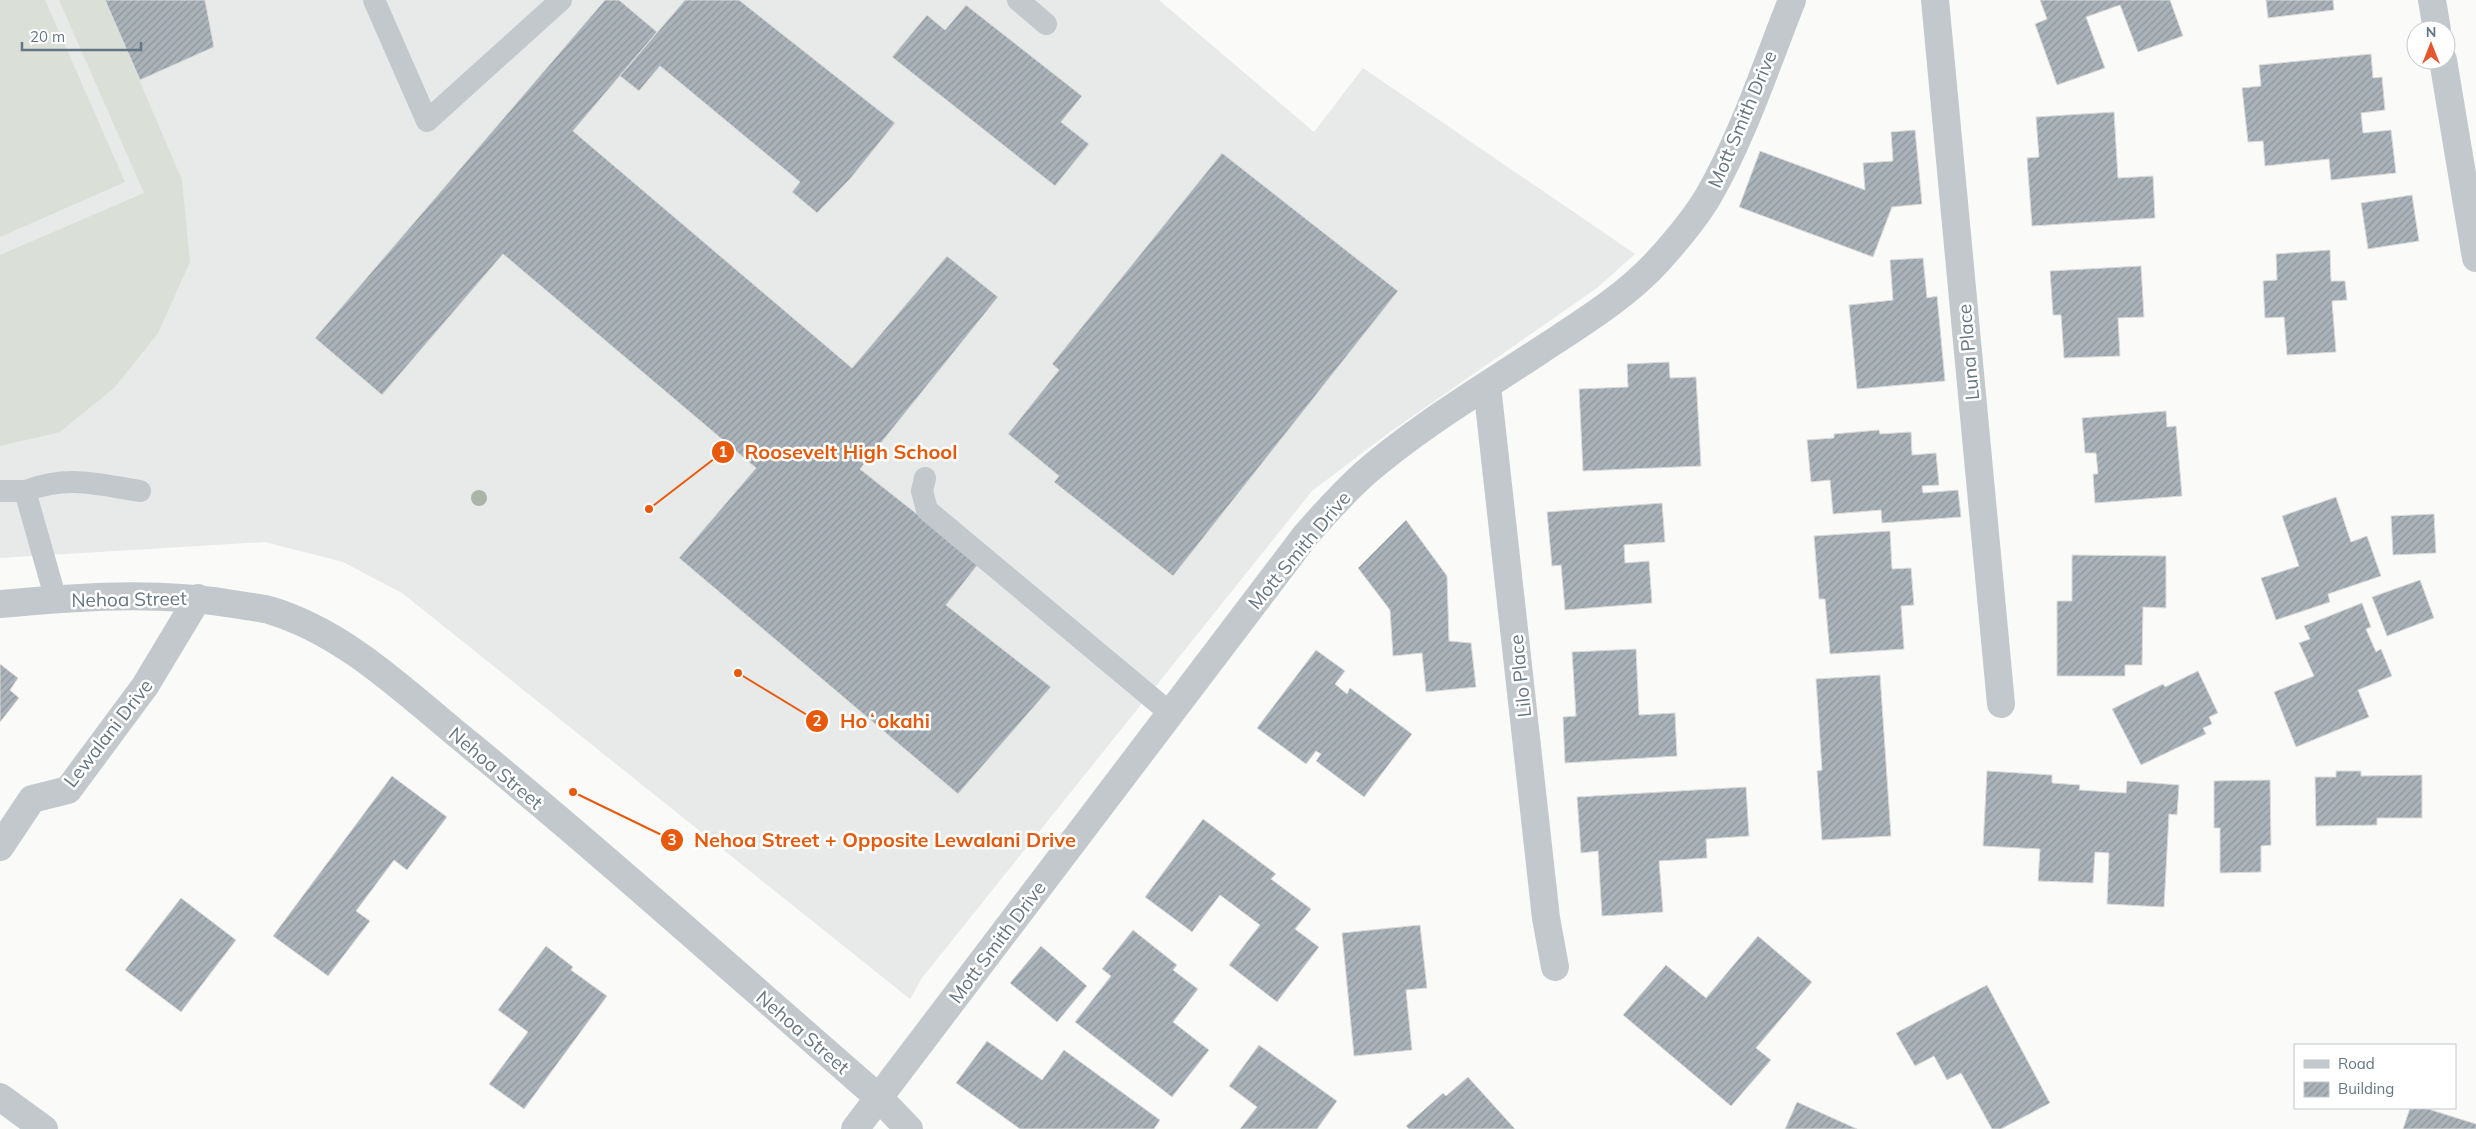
<svg xmlns="http://www.w3.org/2000/svg" width="2476" height="1129" viewBox="0 0 2476 1129" font-family="Mulish,sans-serif">
<style>
.built{fill:#e8e9e9}
.pitch{fill:#dadfd7}
.building{fill:url(#building-hatch);stroke:#dcdcda}
.lines{fill:none;stroke-linecap:round;stroke-linejoin:round}
.service{stroke:#c3c8cc;stroke-width:22}
.minor{stroke:#c3c8cc;stroke-width:28}
.tertiary{stroke:#c3c8cc;stroke-width:28}
.tree{fill:#aab4a7}
.labels{text-anchor:middle;stroke-width:5;stroke-linejoin:round;paint-order:stroke}
.street-label{font-size:19px;fill:#657683;stroke:#fff}
.leader{fill:none;stroke:#e8590c;stroke-width:2}
.callout-dot{fill:#e8590c;stroke:#fff;stroke-width:2}
.mark-label{font-size:15px;text-anchor:middle;font-weight:bold;fill:#fff}
.callout-label{font-size:20px;text-anchor:middle;font-weight:bold;fill:#e8590c;stroke:#fff;stroke-width:5;stroke-linejoin:round;paint-order:stroke}
</style>
<defs>
<pattern id="building-hatch" width="6" height="6" patternUnits="userSpaceOnUse" patternTransform="scale(1.25)"><rect width="6" height="6" fill="#aab3b9"/><path d="M-1 1l2-2M0 6l6-6M5 7l2-2" fill="none" stroke="#8e969c"/></pattern>
</defs>
<rect width="100%" height="100%" fill="#fafaf8"/>
<path class="built" d="M 0,0 L 1159,0 L 1314,132 L 1363,68 L 1635,254 L 1597,288 L 1390,432 L 1312,491 L 922,978 L 910,999 L 402,593 L 343,562 L 265,542 L 0,558 Z"/>
<path class="pitch" d="M 0,0 L 45,0 L 125,182 L 0,237 Z
M 59,0 L 105,0 L 182,180 L 190,262 L 158,333 L 115,387 L 60,432 L 0,446 L 0,255 L 144,193 Z"/>
<path class="building" d="M 105,0 L 205,0 L 214,47 L 140,80 Z
M 605,0 L 619,0 L 657,32 L 573,131 L 852,368 L 947,256 L 998,297 L 860,469 L 979,563 L 946,605 L 1051,687 L 958,794 L 679,558 L 756,468 L 503,254 L 382,395 L 315,338 Z
M 685,0 L 739,0 L 895,123 L 850,179 L 817,213 L 792,192 L 800,182 L 660,66 L 639,91 L 620,76 Z
M 2040,0 L 2170,0 L 2183,36 L 2138,52 L 2120,5 L 2086,17 L 2105,68 L 2057,85 L 2035,24 L 2047,19 Z
M 2266,0 L 2333,0 L 2334,10 L 2268,18 Z
M 966,5 L 1082,96 L 1061,122 L 1089,144 L 1055,186 L 892,57 L 927,15 L 945,30 Z
M 2371,54 L 2373,78 L 2382,77 L 2385,110 L 2361,113 L 2363,133 L 2391,130 L 2396,173 L 2331,180 L 2329,159 L 2265,166 L 2263,141 L 2248,142 L 2242,88 L 2261,86 L 2259,65 Z
M 2114,112 L 2118,178 L 2153,176 L 2155,218 L 2032,226 L 2027,158 L 2039,157 L 2036,117 Z
M 1915,130 L 1922,204 L 1892,207 L 1873,257 L 1739,207 L 1760,151 L 1865,190 L 1863,163 L 1893,161 L 1891,132 Z
M 1222,153 L 1398,291 L 1173,576 L 1054,482 L 1059,476 L 1008,434 L 1059,370 L 1052,364 Z
M 2412,195 L 2419,241 L 2368,249 L 2361,203 Z
M 2330,250 L 2331,281 L 2345,281 L 2347,300 L 2332,301 L 2336,352 L 2287,355 L 2284,317 L 2265,318 L 2263,281 L 2277,280 L 2276,254 Z
M 1923,258 L 1927,298 L 1937,296 L 1945,381 L 1857,389 L 1849,305 L 1893,300 L 1890,260 Z
M 2141,266 L 2144,317 L 2118,318 L 2120,356 L 2064,358 L 2061,315 L 2053,315 L 2050,271 Z
M 1669,362 L 1670,378 L 1696,377 L 1701,466 L 1583,471 L 1579,389 L 1628,387 L 1627,364 Z
M 2166,411 L 2167,427 L 2176,426 L 2182,496 L 2095,503 L 2093,474 L 2098,474 L 2096,453 L 2085,453 L 2082,418 Z
M 1879,430 L 1880,434 L 1911,432 L 1912,455 L 1936,453 L 1939,485 L 1922,486 L 1923,493 L 1958,490 L 1961,517 L 1882,523 L 1881,510 L 1833,514 L 1830,480 L 1811,482 L 1807,440 L 1834,438 L 1834,434 Z
M 2336,497 L 2351,542 L 2367,536 L 2381,576 L 2328,594 L 2330,602 L 2276,620 L 2261,578 L 2299,566 L 2282,516 Z
M 1662,503 L 1665,542 L 1624,545 L 1625,563 L 1649,561 L 1652,603 L 1565,610 L 1561,565 L 1552,566 L 1547,512 Z
M 2434,514 L 2436,553 L 2393,555 L 2391,516 Z
M 1406,520 L 1447,576 L 1449,641 L 1471,643 L 1476,687 L 1426,692 L 1422,653 L 1393,656 L 1390,610 L 1358,568 Z
M 1890,531 L 1892,569 L 1911,568 L 1914,605 L 1901,606 L 1904,649 L 1830,654 L 1825,599 L 1819,599 L 1814,536 Z
M 2072,555 L 2166,556 L 2166,608 L 2143,607 L 2142,665 L 2125,665 L 2125,676 L 2057,676 L 2057,601 L 2072,601 Z
M 2420,580 L 2434,618 L 2387,636 L 2372,597 Z
M 2362,603 L 2371,627 L 2366,629 L 2376,652 L 2381,649 L 2392,676 L 2358,690 L 2369,717 L 2296,747 L 2274,692 L 2314,676 L 2299,643 L 2310,639 L 2304,626 Z
M 1636,649 L 1639,715 L 1675,713 L 1677,756 L 1565,763 L 1563,717 L 1576,716 L 1572,652 Z
M 1316,650 L 1345,671 L 1335,684 L 1347,694 L 1350,688 L 1412,734 L 1364,797 L 1316,761 L 1321,754 L 1316,751 L 1306,764 L 1257,728 Z
M 0,664 L 18,678 L 10,690 L 19,698 L 0,722 Z
M 2198,671 L 2218,713 L 2209,717 L 2212,724 L 2203,728 L 2206,734 L 2141,765 L 2112,709 L 2163,684 L 2165,687 Z
M 1880,675 L 1891,836 L 1822,840 L 1817,771 L 1822,770 L 1816,679 Z
M 1987,771 L 2052,775 L 2052,783 L 2080,785 L 2079,790 L 2126,793 L 2127,781 L 2179,785 L 2177,815 L 2169,814 L 2164,907 L 2107,904 L 2109,853 L 2095,852 L 2093,883 L 2038,881 L 2040,849 L 1983,846 Z
M 2336,771 L 2361,771 L 2361,776 L 2422,775 L 2422,818 L 2377,818 L 2377,825 L 2316,826 L 2315,777 L 2336,777 Z
M 392,776 L 447,817 L 407,870 L 394,860 L 356,911 L 370,921 L 328,976 L 273,936 Z
M 2270,780 L 2271,845 L 2261,846 L 2261,872 L 2220,873 L 2220,828 L 2214,828 L 2214,781 Z
M 1746,787 L 1749,836 L 1706,839 L 1707,858 L 1659,861 L 1663,912 L 1602,916 L 1598,851 L 1581,853 L 1577,797 Z
M 1203,819 L 1276,874 L 1271,879 L 1311,909 L 1295,929 L 1319,947 L 1277,1002 L 1229,965 L 1260,925 L 1220,895 L 1192,932 L 1145,897 Z
M 181,898 L 236,940 L 181,1012 L 125,970 Z
M 1420,925 L 1427,988 L 1406,990 L 1412,1050 L 1354,1056 L 1342,933 Z
M 1133,930 L 1177,965 L 1173,970 L 1198,989 L 1173,1022 L 1209,1050 L 1172,1097 L 1075,1022 L 1111,976 L 1102,969 Z
M 1758,936 L 1812,982 L 1756,1048 L 1771,1060 L 1731,1106 L 1623,1015 L 1666,965 L 1706,998 Z
M 546,946 L 573,967 L 571,970 L 607,996 L 524,1109 L 489,1084 L 528,1032 L 498,1010 Z
M 1041,946 L 1087,986 L 1057,1022 L 1010,983 Z
M 1987,985 L 2050,1103 L 2001,1129 L 1992,1129 L 1961,1073 L 1947,1080 L 1934,1056 L 1915,1066 L 1896,1033 Z
M 987,1041 L 1042,1080 L 1064,1050 L 1160,1120 L 1154,1129 L 1020,1129 L 956,1083 Z
M 1259,1045 L 1337,1101 L 1317,1129 L 1240,1129 L 1257,1107 L 1229,1086 Z
M 1468,1077 L 1515,1129 L 1409,1129 L 1406,1126 L 1443,1093 L 1446,1096 Z
M 1797,1102 L 1857,1129 L 1785,1129 Z
M 2410,1108 L 2425,1108 L 2476,1124 L 2476,1129 L 2403,1129 Z"/>
<g class="lines">
<path class="service" d="M 374,0 L 427,121 L 561,0
M 1018,0 L 1046,24
M 925,478 L 922,491 L 927,510 L 1170,713
M 0,491 L 25,491 L 56,600
M 25,491 C 69,475 95,484 140,491"/>
<path class="minor" d="M 1935,0 L 2001,704
M 2432,0 L 2437,30
M 2443,60 L 2476,258
M 1487,386 L 1546,918 L 1555,967
M 0,847 L 32,799 L 68,790 L 145,686 L 198,598
M 0,1097 L 44,1129"/>
<path class="tertiary" d="M 0,604 C 77,597 156,591 233,604 C 245,606 257,607 269,610 C 347,633 408,695 470,745 C 609,859 743,980 879,1098 L 909,1129
M 855,1129 L 1305,536 C 1324,514 1343,493 1365,473 C 1419,426 1482,389 1541,350 C 1582,323 1625,297 1658,261 C 1677,240 1695,219 1709,195 C 1743,136 1767,63 1792,0"/>
</g>
<circle class="tree" cx="479" cy="498" r="8"/>
<g class="labels">
<g class="street-label">
<text transform="translate(1742 119) rotate(-67)" y="7">Mott Smith Drive</text>
<text transform="translate(1968 352) rotate(-95)" y="7">Luna Place</text>
<text transform="translate(1299 550) rotate(-50)" y="7">Mott Smith Drive</text>
<text transform="translate(129 599) rotate(-1)" y="7">Nehoa Street</text>
<text transform="translate(1520 676) rotate(-96)" y="7">Lilo Place</text>
<text transform="translate(108 733) rotate(-52)" y="7">Lewalani Drive</text>
<text transform="translate(496 768) rotate(40)" y="7">Nehoa Street</text>
<text transform="translate(997 942) rotate(-53)" y="7">Mott Smith Drive</text>
<text transform="translate(803 1032) rotate(41)" y="7">Nehoa Street</text>
</g>
</g>
<path class="leader" d="M649 509L723 452M738 673L817 721M573 792L672 840"/>
<g class="callout-dot">
<circle cx="649" cy="509" r="5"/>
<circle cx="738" cy="673" r="5"/>
<circle cx="573" cy="792" r="5"/>
<circle cx="723" cy="452" r="12"/>
<circle cx="817" cy="721" r="12"/>
<circle cx="672" cy="840" r="12"/>
</g>
<g class="mark-label">
<text x="723" y="457">1</text>
<text x="817" y="726">2</text>
<text x="672" y="845">3</text>
</g>
<g class="callout-label">
<text x="851" y="459">Roosevelt High School</text>
<text x="885" y="728">Hoʻokahi</text>
<text x="885" y="847">Nehoa Street + Opposite Lewalani Drive</text>
</g>
<rect x="2294" y="1044" width="162" height="65" fill="#ffffff" stroke="#c1c8cd"/>
<rect x="2304" y="1060" width="25" height="8" fill="#c3c8cc" stroke="#c1c8cd"/>
<text x="2338" y="1069" font-size="15" fill="#657683">Road</text>
<rect x="2304" y="1082" width="25" height="15" fill="url(#building-hatch)" stroke="#c1c8cd"/>
<text x="2338" y="1094" font-size="15" fill="#657683">Building</text>
<g transform="translate(2431 45)"><circle r="24" fill="#ffffff" stroke="#c1c8cd"/>
<path d="M0-4L9 19L0 12L-9 19Z" fill="#e4572e"/>
<text y="-8" font-size="14" font-weight="bold" text-anchor="middle" fill="#657683">N</text>
</g>
<path d="M22 42v8h119v-8" fill="none" stroke="#657683" stroke-width="2.5"/>
<text x="30" y="42" font-size="15" fill="#657683" stroke="#ffffff" stroke-width="4" paint-order="stroke">20 m</text>
</svg>
